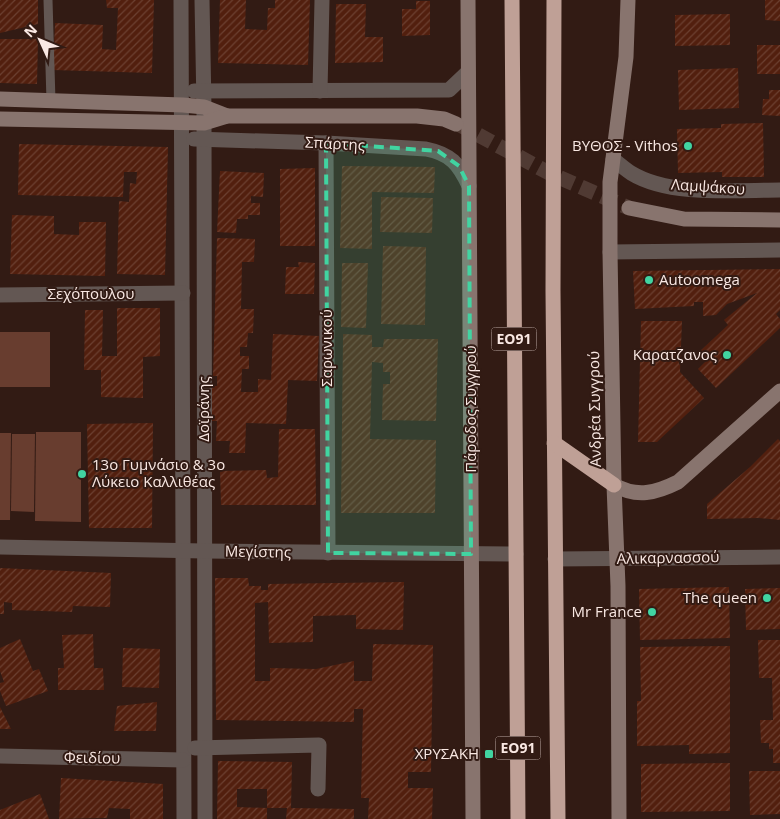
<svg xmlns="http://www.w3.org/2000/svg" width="780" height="819" viewBox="0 0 780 819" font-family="'Open Sans',sans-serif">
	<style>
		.garden { fill: #683d2f }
		.building { fill: url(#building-hatch); fill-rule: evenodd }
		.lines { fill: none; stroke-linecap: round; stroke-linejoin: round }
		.secondary-tunnel { stroke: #503a33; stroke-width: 15; stroke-dasharray: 15 8; stroke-linecap: butt }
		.lane { stroke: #635753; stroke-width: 9 }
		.street { stroke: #635753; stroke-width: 15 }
		.secondary { stroke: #88746e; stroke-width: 15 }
		.highway { stroke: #bfa096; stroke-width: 15 }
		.marked { fill: #41d4a1; fill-opacity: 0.2; stroke: #41d4a1; stroke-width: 4; stroke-dasharray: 10 6; stroke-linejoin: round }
		.poi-dot { fill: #41d4a1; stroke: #321b14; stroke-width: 2 }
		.labels { text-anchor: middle; stroke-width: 4; stroke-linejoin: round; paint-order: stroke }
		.shield { fill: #321b14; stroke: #bdaaa5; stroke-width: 1 }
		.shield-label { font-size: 14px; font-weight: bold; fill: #f9e8e3 }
		.street-label { font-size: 15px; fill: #f9e8e3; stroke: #321b14 }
		.poi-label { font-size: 15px; fill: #f9e8e3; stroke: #321b14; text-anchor: end }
	</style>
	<defs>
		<pattern id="building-hatch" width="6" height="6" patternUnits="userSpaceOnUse" patternTransform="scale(1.25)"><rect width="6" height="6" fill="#521f0e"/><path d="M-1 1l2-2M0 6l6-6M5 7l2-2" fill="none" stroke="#6c4031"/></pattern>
	</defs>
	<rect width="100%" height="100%" fill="#321b14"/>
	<!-- garden -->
	<g class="garden">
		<rect x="0" y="332" width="50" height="55"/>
		<path d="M36,432H81V522L35,521Z"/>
		<path d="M0,433H11L10,520H0Z"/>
		<path d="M12,434H35L34,512L11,511Z"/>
	</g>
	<!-- building -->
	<g class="building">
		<path d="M0,0H38V24L0,33Z"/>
		<path d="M106,0H154L152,73L53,70L55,23L103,25L102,49L116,50L118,8H107Z"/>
		<path d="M220,0H246L245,29L267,30L268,8H275V0H310L308,65L218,63Z"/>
		<path d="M765,0H780V21L765,20Z"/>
		<path d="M416,1H430V35L402,36V9H416Z"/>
		<path d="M336,4H366L365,37H383V62L335,63Z"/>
		<path d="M730,14V45L675,46V15Z"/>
		<path d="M0,39H38L37,84L0,83Z"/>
		<rect x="757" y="45" width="23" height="29"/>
		<path d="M738,68L739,108L679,110L678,70Z"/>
		<path d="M769,90H780V116L762,115L763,99H769Z"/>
		<path d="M763,123L764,177H722V172L678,173L677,129L721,128V124Z"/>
		<path d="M19,144L168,147L165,275L117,274L119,201L129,202L130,183L136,184L137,172H124L123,197L18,195Z"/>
		<path d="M342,166L435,167L434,193L372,192V249L340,248Z"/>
		<path d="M315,168V246H280V169Z"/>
		<path d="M220,171L264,173L263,197L251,196V203H260V215H248V219H237L236,233L217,232Z"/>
		<path d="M381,197L433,198L432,233L380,232Z"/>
		<path d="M12,215L54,216V234L79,235V222H106L105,276L10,274Z"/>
		<path d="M217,238L255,239L254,262H242L241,309H254L253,333H248L247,347H240V356H249V369H242L241,392H258V379L271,380L273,334L319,336L317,381L288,380L286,424L246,423L245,453H229L230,441H216L217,421H210L211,386H217V376H213Z"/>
		<path d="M383,246L426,247L425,325L381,324Z"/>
		<path d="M298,262L315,263L314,294H285L286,267H299Z"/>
		<path d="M342,263H368L366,328L341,327Z"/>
		<path d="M780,269V310L776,314L780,319V328L716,388L698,369L706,361L698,353L728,325L724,320L757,293L727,304L716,315L703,316V302H694V306L635,309L633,271Z"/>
		<path d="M117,308H160V356L143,357V398L101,397V370H84L85,310H103L102,356H117Z"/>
		<path d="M641,321H682L680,372L704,398L657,442H638Z"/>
		<path d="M343,334L372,335V347H383L384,339H438L436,421L382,420L383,384H390V372H383V363L372,362L370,439L436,440L435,513H341Z"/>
		<path d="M153,423L152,528H89L87,424Z"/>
		<path d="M279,429H315L316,505H221L220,471L266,470L267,478L278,477Z"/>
		<path d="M778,439L780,441V520L759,518L707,519V504L750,467Z"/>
		<path d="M0,568L111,573L110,607L73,606L72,612L12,610V603L4,602V614H0Z"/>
		<path d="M215,578H248L249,586H261V590H268V584L404,582L403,630L356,629V615L313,616V642L269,643L268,602L255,603V681H270V668L316,669L354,661V681H372L373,644L433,645L431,772H408V788H433L432,819H368L369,798H361L363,709H354V722L216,720Z"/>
		<path d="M729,587L730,638L640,640L639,589Z"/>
		<path d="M780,588V629L746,630L745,589Z"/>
		<path d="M93,634L94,668H103L104,690H58V668H64L62,635Z"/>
		<path d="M20,639L33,671L39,669L48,691L6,706L0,691V683L4,682L0,671V648Z"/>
		<path d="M758,640H780V763H773V749H769V743H761L760,720H773L772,678H759Z"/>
		<path d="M730,646V753L689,754V745L637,746V701H641L640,647Z"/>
		<path d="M123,648L160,649L159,688L122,687Z"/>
		<path d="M157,702L156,731H114L117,706Z"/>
		<path d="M0,707L11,729H0Z"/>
		<path d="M218,761L292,762L291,808L354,809V819H286L287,808H267V819H217ZM237,789H267V808L237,807Z"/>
		<path d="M730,763V811L641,812V764Z"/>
		<path d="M749,771H780V814L750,815Z"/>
		<path d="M61,778L163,784V819H130V809L109,808L107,818L59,819Z"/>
		<path d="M40,794L49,819H0V810Z"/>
	</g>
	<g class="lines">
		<!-- secondary-tunnel -->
		<path class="secondary-tunnel" d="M458,124L549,173L629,208"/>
		<!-- lane -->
		<path class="lane" d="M48,0L51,101"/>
		<!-- street -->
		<g class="street">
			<path d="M181,0L184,819"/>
			<path d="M202,0L204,107L205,819"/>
			<path d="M194,91L449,90L468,72"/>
			<path d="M320,91L322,0"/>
			<path d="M194,139L326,143L426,149C451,154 459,164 469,186"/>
			<path d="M326,143L328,553"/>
			<path d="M613,159C619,164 625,169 631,173C670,197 736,190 780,190"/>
			<path d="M610,252L780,250"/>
			<path d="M0,295L183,293"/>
			<path d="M0,547L204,551L516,554"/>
			<path d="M555,559L780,557"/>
			<path d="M195,748L319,745L318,789"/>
			<path d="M0,756L183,760"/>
		</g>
		<!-- secondary -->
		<g class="secondary">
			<path d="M468,0L473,819"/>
			<path d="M0,99L183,105L204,107L227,116"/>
			<path d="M0,119L204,123L227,116H417L444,119L456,124"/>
			<path d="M629,208L684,219L780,220"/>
			<path d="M614,485C637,498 656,493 678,482L780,391"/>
			<path d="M619,819L618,586L614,485L610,252V182L626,57L628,0"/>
		</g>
		<!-- highway -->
		<g class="highway">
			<path d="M512,0L518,819"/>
			<path d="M554,0L553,291L558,819"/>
			<path d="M554,443L614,485"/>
		</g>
	</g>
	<!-- marked area -->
	<path class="marked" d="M326,143L438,151L459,166L469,186L471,554L328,553Z"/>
	<!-- markers -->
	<g class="poi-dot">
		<circle cx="688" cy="146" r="5"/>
		<circle cx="649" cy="280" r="5"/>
		<circle cx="727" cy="355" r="5"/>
		<circle cx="82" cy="474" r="5"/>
		<circle cx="767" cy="598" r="5"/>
		<circle cx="652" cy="612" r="5"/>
		<rect x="484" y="749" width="10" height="10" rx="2.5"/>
	</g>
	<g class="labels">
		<!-- shield labels -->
		<g class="shield">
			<rect x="491.5" y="327.5" width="45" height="23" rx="4"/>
			<rect x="495.5" y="736.5" width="45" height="23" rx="4"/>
		</g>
		<g class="shield-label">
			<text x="514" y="344">ΕΟ91</text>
			<text x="518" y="753">ΕΟ91</text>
		</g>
		<!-- street labels -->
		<g class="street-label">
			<text transform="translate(335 144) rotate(3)" y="5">Σπάρτης</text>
			<text transform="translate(708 187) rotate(4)" y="5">Λαμψάκου</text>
			<text x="91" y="299">Σεχόπουλου</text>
			<text transform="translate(327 348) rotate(-90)" y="5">Σαρωνικού</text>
			<text transform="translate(204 409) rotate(-90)" y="5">Δοϊράνης</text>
			<text transform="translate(471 409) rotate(-90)" y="5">Πάροδος Συγγρού</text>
			<text transform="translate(595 409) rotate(-91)" y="5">Ανδρέα Συγγρού</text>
			<text transform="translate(258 552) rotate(1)" y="5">Μεγίστης</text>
			<text transform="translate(668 558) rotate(-1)" y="5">Αλικαρνασσού</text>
			<text transform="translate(92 758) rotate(1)" y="5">Φειδίου</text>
		</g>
		<!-- poi labels -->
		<g class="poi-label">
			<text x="678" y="151">ΒΥΘΟΣ - Vithos</text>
			<text x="659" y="285" text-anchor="start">Autoomega</text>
			<text x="717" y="360">Καρατζανος</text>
			<text x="92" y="470" text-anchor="start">13ο Γυμνάσιο &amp; 3ο<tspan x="92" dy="17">Λύκειο Καλλιθέας</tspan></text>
			<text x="757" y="603">The queen</text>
			<text x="642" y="617">Mr France</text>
			<text x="479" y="759">ΧΡΥΣΑΚΗ</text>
		</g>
	</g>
	<!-- north arrow -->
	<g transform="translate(40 40) rotate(314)" stroke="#321b14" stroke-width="4" paint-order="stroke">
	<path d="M0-4L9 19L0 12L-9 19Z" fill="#f9e8e3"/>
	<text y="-8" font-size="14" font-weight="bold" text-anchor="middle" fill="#f9e8e3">N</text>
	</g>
</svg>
